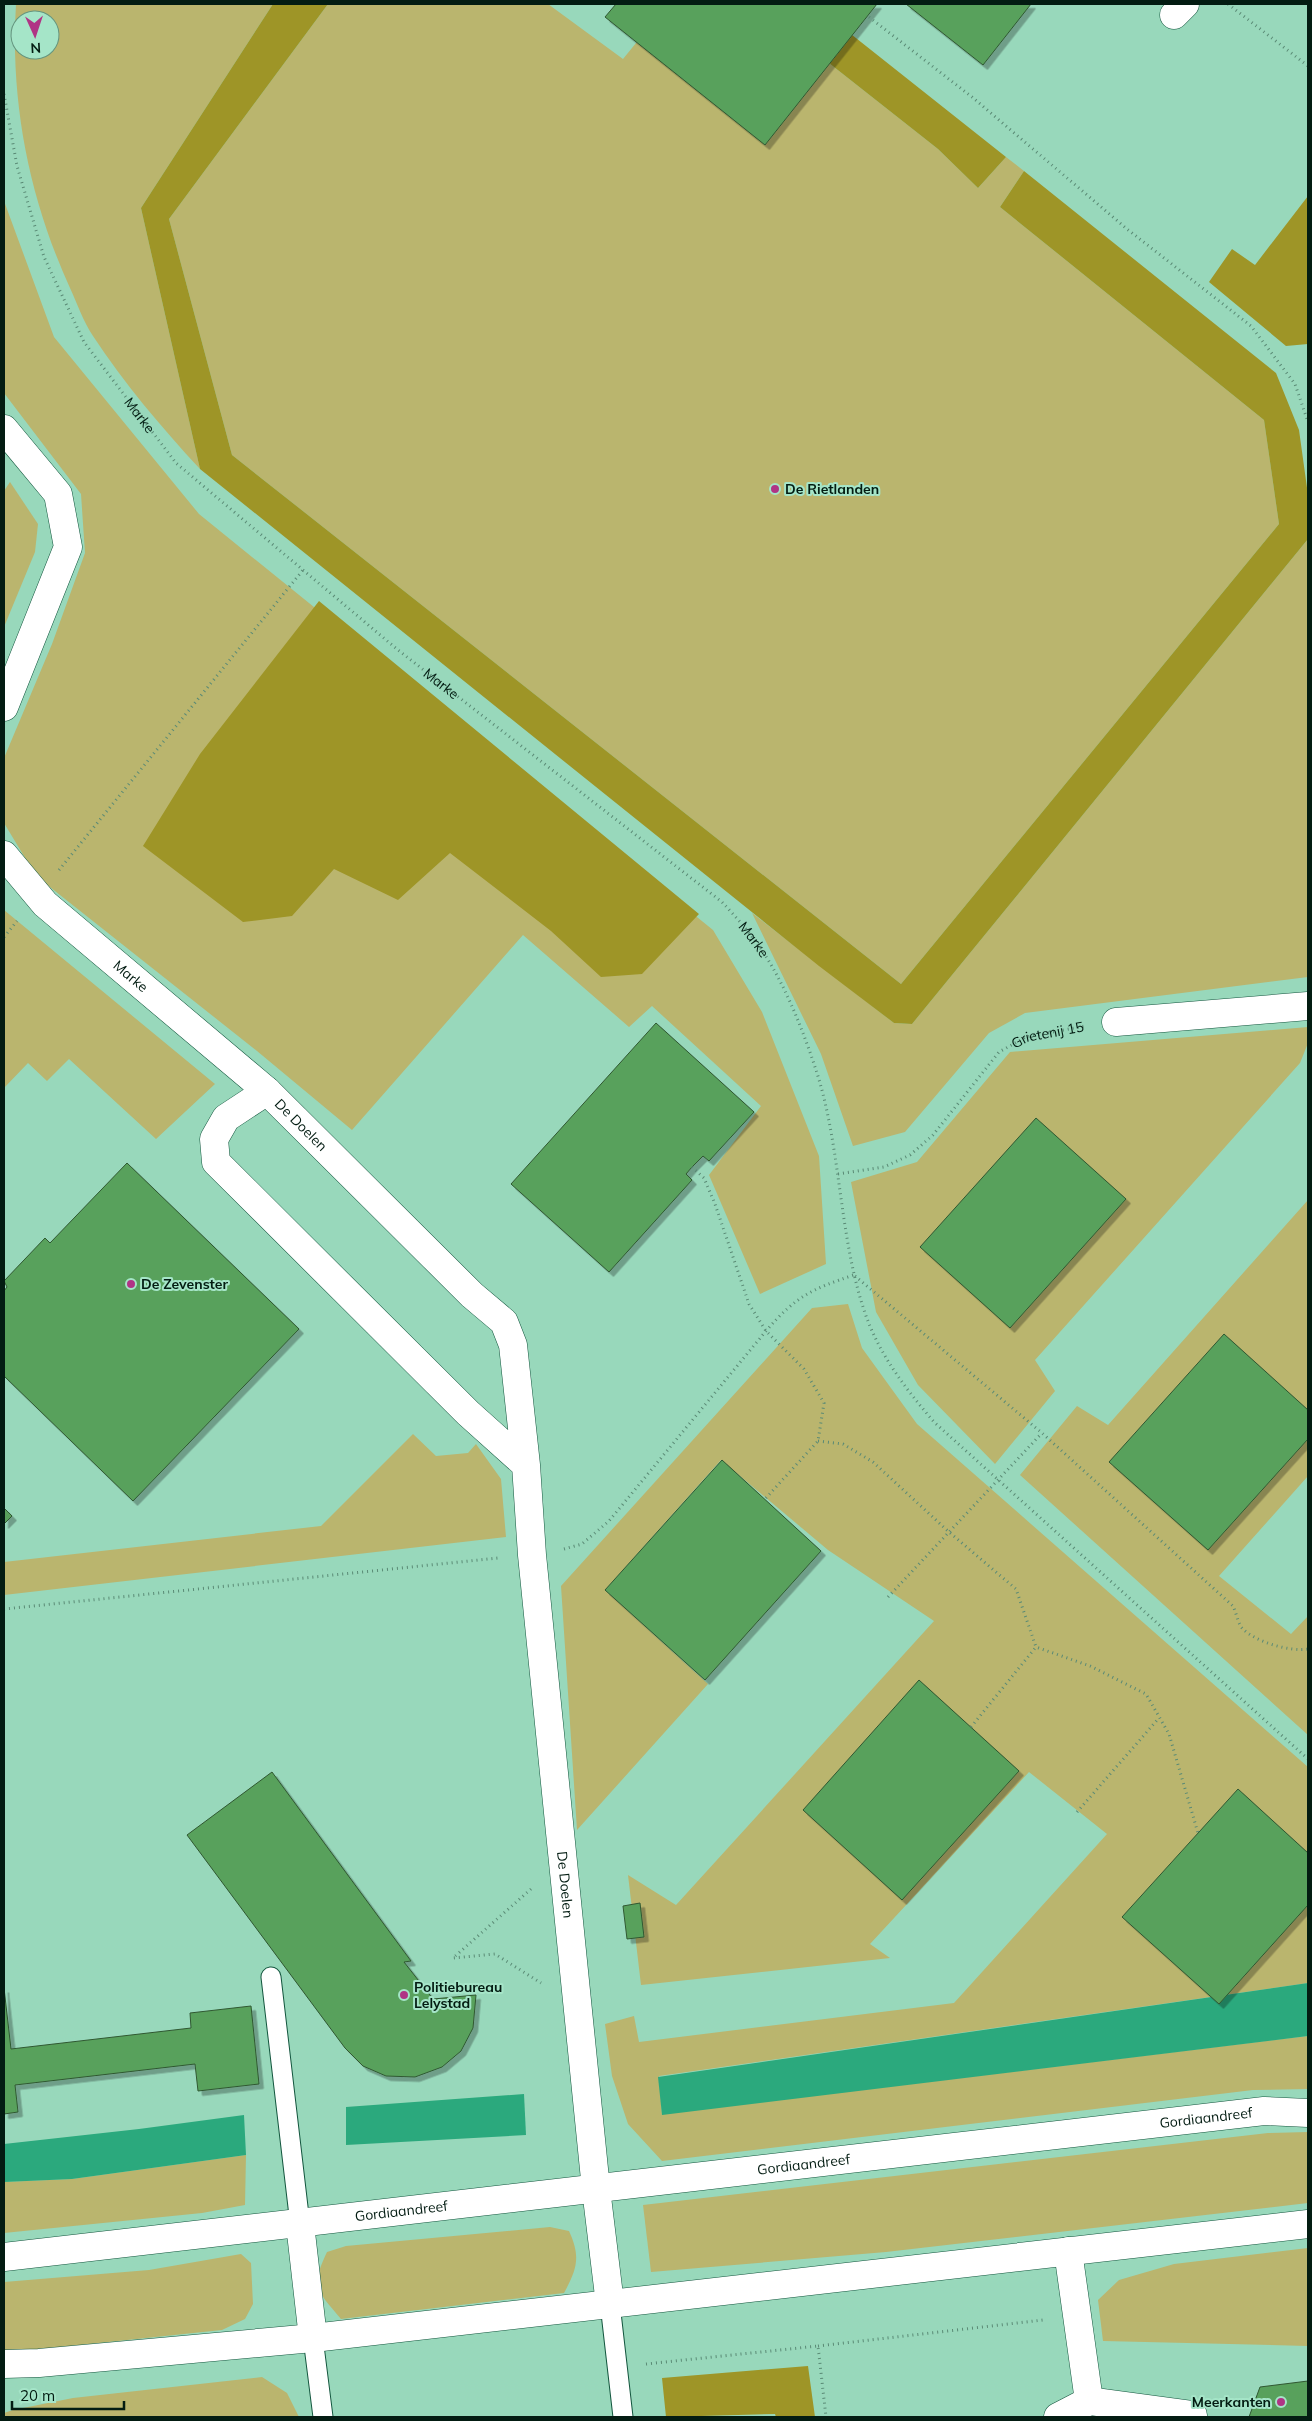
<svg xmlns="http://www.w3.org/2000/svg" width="1312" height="2421" viewBox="0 0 1312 2421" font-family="Mulish,sans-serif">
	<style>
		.green { fill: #bab56e; fill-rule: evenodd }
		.forest { fill: #9e9527 }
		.water { fill: #2ba97d }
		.building { fill: #58a15b; stroke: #305832; filter: url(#shadow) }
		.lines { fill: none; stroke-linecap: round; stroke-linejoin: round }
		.service-casing { stroke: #13563e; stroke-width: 21 }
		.minor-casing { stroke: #13563e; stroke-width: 29 }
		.secondary-casing { stroke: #13563e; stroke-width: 29 }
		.path { stroke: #5a8a75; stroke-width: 3; stroke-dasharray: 1 4; stroke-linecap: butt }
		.service { stroke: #fff; stroke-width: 19 }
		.minor { stroke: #fff; stroke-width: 28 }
		.secondary { stroke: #fff; stroke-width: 28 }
		.poi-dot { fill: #b03485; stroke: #a5e5c8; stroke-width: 2 }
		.labels { text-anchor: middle; stroke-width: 4; stroke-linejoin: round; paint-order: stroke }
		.street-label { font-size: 14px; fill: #031c12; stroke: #a5e5c8 }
		.poi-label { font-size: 14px; font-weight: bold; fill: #031c12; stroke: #a5e5c8; text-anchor: start }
	</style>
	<defs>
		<filter id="shadow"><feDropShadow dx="4.5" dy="4.5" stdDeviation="0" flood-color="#0004"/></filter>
	</defs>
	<rect width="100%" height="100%" fill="#98d8bb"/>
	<!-- green -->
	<g class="green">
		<path d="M16,4H273L141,208L200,469C161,427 124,383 93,336C83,321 77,303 70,288C29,198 10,102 16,4ZM20,20H50V50H20Z"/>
		<path d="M328,4H548L623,59L658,16L796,37L938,149L978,188L1006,157L1024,171L1000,207L1264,420L1279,524L901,984L232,455L169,219Z"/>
		<path d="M4,201L54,337L199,514L713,930L762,1012L819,1156L826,1264L760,1294L709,1175L761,1106L652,1006L629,1027L523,935L352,1130L257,1051L36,876L4,823V758L52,644L85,553L81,494L4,393Z"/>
		<path d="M10,482L38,524L35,552L4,627V491Z"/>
		<path d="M1308,539V977L1025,1013L989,1033L905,1132L853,1146L821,1054L752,913L894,1023L912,1024Z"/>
		<path d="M4,910L215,1084L156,1139L69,1059L47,1081L28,1063L4,1088Z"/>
		<path d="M1308,1027V1043L1300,1063L1035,1360L1055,1391L995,1464L918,1385L876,1312L851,1182L917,1162L1010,1052Z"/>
		<path d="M1308,1200V1476L1219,1576L1291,1634L1308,1616V1735L1020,1475L1077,1406L1108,1425Z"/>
		<path d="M848,1304L862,1348L917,1424L1308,1767V1983L659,2076L662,2114L1308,2036V2089L1253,2090L662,2161L628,2124L612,2076L605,2024L634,2016L639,2042L954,2003L1107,1834L1029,1772L870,1944L890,1958L641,1985L628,1875L676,1905L934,1621L828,1550L721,1460L605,1590L708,1684L577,1830L561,1586L812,1308Z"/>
		<path d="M413,1434L436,1456L468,1453L476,1444L501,1479L506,1537L4,1595V1562L321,1526Z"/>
		<path d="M1308,2132V2203L886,2252L651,2272L643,2205L1268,2133Z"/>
		<path d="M246,2155L245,2205L202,2213L4,2233V2182L72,2179Z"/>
		<path d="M550,2227L569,2231C581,2257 577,2269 564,2293L341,2319C317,2290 310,2288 327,2252L346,2246Z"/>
		<path d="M1308,2248V2346L1103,2341L1098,2300L1119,2280L1174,2264Z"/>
		<path d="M241,2254L251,2263L253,2304L245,2319L222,2330L4,2353V2282L149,2270Z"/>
		<path d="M262,2377L287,2393L299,2417H4V2413L13,2410L73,2398Z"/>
	</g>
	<!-- forest -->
	<g class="forest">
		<path d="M273,4H328L169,219L232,455L901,984L1279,524L1264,420L1000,207L1024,171L1276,373L1299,430L1308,495V539L912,1024L894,1023L819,966L200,469L141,208Z"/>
		<path d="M668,4H702L752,43L779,4H813L1006,157L978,188L938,149L796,37L750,94L658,16Z"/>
		<path d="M1308,196V344L1286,346L1209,282L1232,249L1255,265Z"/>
		<path d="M319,601L699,914L642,974L601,977L551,931L450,853L398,900L334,869L292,916L243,922L143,846L200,754Z"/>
		<path d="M808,2366L815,2417H776L775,2414L666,2417L662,2378Z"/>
	</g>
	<!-- water -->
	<g class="water">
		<path d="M1308,1983V2036L662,2115L658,2077Z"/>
		<path d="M524,2094L526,2135L346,2145V2107Z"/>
		<path d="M244,2115L246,2155L72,2179L4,2182V2144L139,2129Z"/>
	</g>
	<!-- building -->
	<g class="building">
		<path d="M616,4H877L765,145L605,17Z"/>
		<path d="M906,4H1031L983,65Z"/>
		<path d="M656,1023L754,1112L709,1161L703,1156L692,1167L686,1174L692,1180L609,1272L511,1184Z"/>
		<path d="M1036,1118L1126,1199L1010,1328L920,1247Z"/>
		<path d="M127,1163L299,1329L133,1501L4,1376V1291L7,1287L4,1281L45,1238L50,1243Z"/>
		<path d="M1224,1334L1308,1410V1439L1208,1550L1109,1462Z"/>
		<path d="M722,1460L821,1551L705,1680L605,1590Z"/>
		<path d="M4,1508L12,1516L4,1524Z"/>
		<path d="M919,1680L1019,1771L902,1900L803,1810Z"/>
		<path d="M272,1772L411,1961L404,1962L433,1999L476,1995L473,2028L461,2051L442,2067L415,2077L386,2076L363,2066L345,2048L187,1835Z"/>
		<path d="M1238,1789L1308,1853V1905L1219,2004L1122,1917Z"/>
		<path d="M640,1903L644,1937L627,1939L623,1906Z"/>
		<path d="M4,1988L11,2049L191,2028L190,2013L251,2006L259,2084L198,2091L195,2064L15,2085L18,2112L4,2114Z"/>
		<path d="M1308,2381V2417H1249L1260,2387Z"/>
	</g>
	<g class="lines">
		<defs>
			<g id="service">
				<path d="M271,1977L300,2224"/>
				<path d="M610,2304L623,2417"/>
				<path d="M313,2338L323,2417"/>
			</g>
			<g id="minor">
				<path d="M1174,15L1185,4"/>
				<path d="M4,429L58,494L68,547L4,707"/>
				<path id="s3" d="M4,855L45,904L267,1091"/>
				<path d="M1116,1022L1308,1006"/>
				<path id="s4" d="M526,1465L468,1413L216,1162L214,1139L226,1118L267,1091L472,1295L504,1322L513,1345L526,1465L532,1555L596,2189L610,2304"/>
				<path d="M300,2224L313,2338"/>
				<path d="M1068,2251L1089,2401L1193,2415"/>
				<path d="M1058,2417L1089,2401"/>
			</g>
			<g id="secondary">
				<path id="s5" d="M4,2257L1264,2111L1308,2113"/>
				<path d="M4,2364L39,2363L313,2338L1308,2224"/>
			</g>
		</defs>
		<!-- service casing -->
		<use href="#service" class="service-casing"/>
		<!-- minor casing -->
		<use href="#minor" class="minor-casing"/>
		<!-- secondary casing -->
		<use href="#secondary" class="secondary-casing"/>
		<!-- path -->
		<g class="path">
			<path d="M1228,4L1308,66"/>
			<path d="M869,17L972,97L1127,229L1251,326L1295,384L1308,422"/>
			<path id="s1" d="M4,94L17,166L44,257L84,342L176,463L398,650L722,902C734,915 746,928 756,942C783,978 803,1030 817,1073C841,1149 839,1235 864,1310C878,1353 905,1388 934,1422L1308,1759"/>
			<path d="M59,870L303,570"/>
			<path d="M4,937L17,921"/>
			<path d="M692,1167L704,1178L715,1204L749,1304L766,1331L804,1369L824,1403L818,1441L765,1499"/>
			<path id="s2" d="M838,1174L884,1167L910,1155L933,1135L999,1052L1026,1037L1085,1026"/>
			<path d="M855,1276L1042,1433L1233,1606C1236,1612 1238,1623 1242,1628C1255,1642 1290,1652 1308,1649"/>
			<path d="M818,1441L843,1444L873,1462L949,1532L1016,1589L1036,1647L1090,1666L1146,1694L1169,1734L1198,1833"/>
			<path d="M564,1549L582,1544L609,1521L766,1331C796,1296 812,1289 854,1275"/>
			<path d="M888,1597L1042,1433"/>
			<path d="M4,1609L498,1558"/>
			<path d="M971,1727L1036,1647"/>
			<path d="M1077,1812L1159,1718"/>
			<path d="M531,1889L453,1958L495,1954L541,1983"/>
			<path d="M818,2346L1043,2320"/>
			<path d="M646,2364L818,2346L826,2417"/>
		</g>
		<!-- service -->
		<use href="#service" class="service"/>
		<!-- minor -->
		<use href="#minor" class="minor"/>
		<!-- secondary -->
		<use href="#secondary" class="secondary"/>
	</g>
	<!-- markers -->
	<g class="poi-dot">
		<circle cx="775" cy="489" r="5"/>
		<circle cx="131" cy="1284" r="5"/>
		<circle cx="404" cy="1995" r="5"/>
		<circle cx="1281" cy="2402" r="5"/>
	</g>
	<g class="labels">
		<!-- street labels -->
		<g class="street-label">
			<text dy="5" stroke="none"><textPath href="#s1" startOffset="354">Marke</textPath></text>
			<text dy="5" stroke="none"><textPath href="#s1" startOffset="759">Marke</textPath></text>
			<text dy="5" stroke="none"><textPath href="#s1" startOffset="1164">Marke</textPath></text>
			<text dy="5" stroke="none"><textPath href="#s3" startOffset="176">Marke</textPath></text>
			<text dy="5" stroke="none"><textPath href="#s2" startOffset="264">Grietenij 15</textPath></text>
			<text dy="5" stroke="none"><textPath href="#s4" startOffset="578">De Doelen</textPath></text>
			<text dy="5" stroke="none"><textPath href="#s4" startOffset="1428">De Doelen</textPath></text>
			<text dy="5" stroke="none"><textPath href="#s5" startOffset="1210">Gordiaandreef</textPath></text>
			<text dy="5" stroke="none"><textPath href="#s5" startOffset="805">Gordiaandreef</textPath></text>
			<text dy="5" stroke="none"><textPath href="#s5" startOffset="400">Gordiaandreef</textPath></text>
		</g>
		<!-- poi labels -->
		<g class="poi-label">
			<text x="785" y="494">De Rietlanden</text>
			<text x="141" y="1289">De Zevenster</text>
			<text x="414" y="1992">Politiebureau<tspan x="414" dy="16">Lelystad</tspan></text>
			<text x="1271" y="2407" text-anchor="end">Meerkanten</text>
		</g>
	</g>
	<!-- border -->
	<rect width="1312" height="2421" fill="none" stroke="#031c12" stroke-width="10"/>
	<!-- north arrow -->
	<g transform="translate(35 35) rotate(177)"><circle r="24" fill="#a5e5c8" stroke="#64957f"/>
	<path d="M0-4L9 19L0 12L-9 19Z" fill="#b03485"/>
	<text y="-8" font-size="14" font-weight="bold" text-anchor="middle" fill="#031c12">N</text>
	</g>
	<!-- scale -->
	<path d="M12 2401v8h112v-8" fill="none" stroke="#031c12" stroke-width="2.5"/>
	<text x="20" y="2401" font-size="15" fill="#031c12" stroke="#a5e5c8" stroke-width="4" paint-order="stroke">20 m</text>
</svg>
